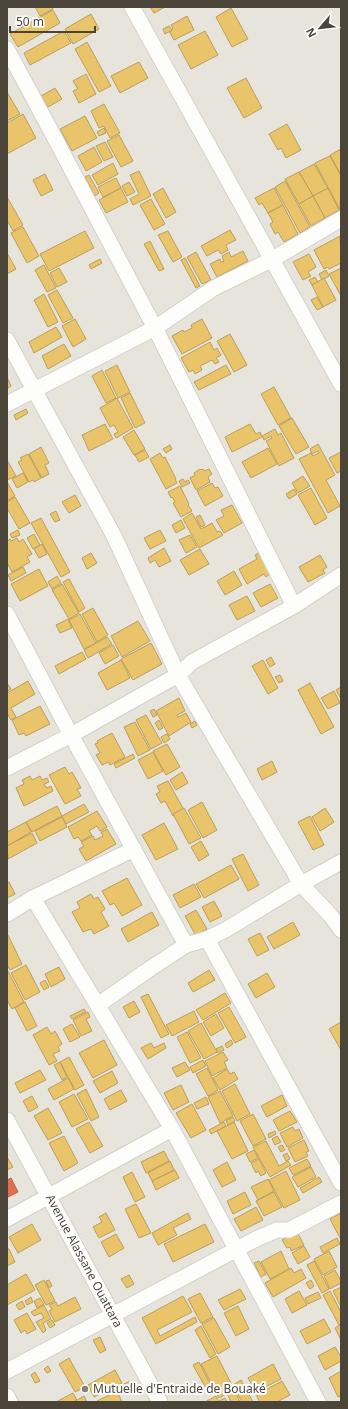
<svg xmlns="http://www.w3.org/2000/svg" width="348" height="1409" viewBox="0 0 348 1409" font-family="'Noto Sans',sans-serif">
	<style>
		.residential { fill: #e7e4dc }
		.homes { fill: #e9c46a; stroke: #ba9e5b }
		.shops { fill: #e76f51; stroke: #b8624a }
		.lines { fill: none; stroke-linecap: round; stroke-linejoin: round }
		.minor-casing { stroke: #d2d0cb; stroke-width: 17 }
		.minor { stroke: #fdfdfc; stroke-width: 15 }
		.poi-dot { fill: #868178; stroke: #fff; stroke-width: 1.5 }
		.labels { text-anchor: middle; stroke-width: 4; stroke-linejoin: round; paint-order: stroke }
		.street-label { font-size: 12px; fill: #4b4439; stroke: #fff }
		.poi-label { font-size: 12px; fill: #4b4439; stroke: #fff; text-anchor: start }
	</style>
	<rect width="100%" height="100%" fill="#f4f2ee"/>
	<!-- residential -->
	<rect class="residential" x="7" y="7" width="334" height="1395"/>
	<!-- homes -->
	<g class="homes">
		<path d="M35,7H52L53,9L40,16Z"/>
		<path d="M150,7H165L154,13Z"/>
		<path d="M231,8L248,39L232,47L216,17Z"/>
		<path d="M53,10L60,23L18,47L10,34Z"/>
		<path d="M91,14L99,29L73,44L65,29Z"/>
		<path d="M187,16L194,30L174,40L169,31L173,29L171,25Z"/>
		<path d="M169,26L172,30L165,34L163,29Z"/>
		<path d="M64,31L71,43L30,65L24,53Z"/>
		<path d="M205,31L218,55L191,69L178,45Z"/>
		<path d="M87,42L111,86L99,92L75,49Z"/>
		<path d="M139,62L148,78L120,93L111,76Z"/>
		<path d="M86,74L96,94L79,103L73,91L78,89L73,81Z"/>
		<path d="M246,78L262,108L244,118L227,88Z"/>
		<path d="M55,88L62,99L48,107L41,96Z"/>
		<path d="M7,92L20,114L7,121Z"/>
		<path d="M104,104L120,133L110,138L104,126L99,128L91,111Z"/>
		<path d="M23,114L36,138L7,154V123Z"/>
		<path d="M85,116L97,138L72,151L60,129Z"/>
		<path d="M287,124L301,150L286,158L281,148L278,150L269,134Z"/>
		<path d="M104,128L106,133L99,136L97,132Z"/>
		<path d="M119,135L133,161L121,167L107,141Z"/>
		<path d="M105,142L113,157L104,161L96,146Z"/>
		<path d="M94,147L102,162L86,171L78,156Z"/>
		<path d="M341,149V175L330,155Z"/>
		<path d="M330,156L341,176L340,210L315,163Z"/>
		<path d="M113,163L118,174L98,185L92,175Z"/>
		<path d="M314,164L328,188L313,196L299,172Z"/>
		<path d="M139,171L151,196L133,205L130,199L139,194L130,175Z"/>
		<path d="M299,172L313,196L299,204L285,179Z"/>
		<path d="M45,174L53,190L41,196L33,180Z"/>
		<path d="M89,175L99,193L95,196L85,177Z"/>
		<path d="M116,178L121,188L103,197L98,187Z"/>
		<path d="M285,181L310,227L300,233L275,187Z"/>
		<path d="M129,182L135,192L127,196L122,186Z"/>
		<path d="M121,188L128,202L106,213L99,200Z"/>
		<path d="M163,188L176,212L166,218L153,194Z"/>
		<path d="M274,188L283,205L268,213L262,203L259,205L255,198Z"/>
		<path d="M328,188L339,210L325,218L313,196Z"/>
		<path d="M313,196L325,218L311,226L299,204Z"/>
		<path d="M7,197L23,225L13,231L7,220Z"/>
		<path d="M151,199L165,224L154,230L140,205Z"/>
		<path d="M283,205L298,234L284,242L278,232L275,234L270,224L273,222L268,213Z"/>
		<path d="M23,227L39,256L27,263L11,233Z"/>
		<path d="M230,230L236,240L226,245L228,250L221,254L218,250L207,256L201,246Z"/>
		<path d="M85,231L94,248L49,271L40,254Z"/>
		<path d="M168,231L182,257L173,262L158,235Z"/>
		<path d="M340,236L341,263L329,269L328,267L324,269L314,250Z"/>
		<path d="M150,241L164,269L159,271L144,244Z"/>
		<path d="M243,251L248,261L217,277L210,264L220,259L221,262L224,261L222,256L229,252L231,257Z"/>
		<path d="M196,252L211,280L202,284L187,257Z"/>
		<path d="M7,253L16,269L7,274Z"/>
		<path d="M309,254L316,267L308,272L311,276L303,280L293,262Z"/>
		<path d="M185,258L200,286L196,288L181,260Z"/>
		<path d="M100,259L102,263L91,269L89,265Z"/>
		<path d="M44,265L56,288L47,292L35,270Z"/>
		<path d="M59,268L67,282L57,287L50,273Z"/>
		<path d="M341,268V296L329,274Z"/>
		<path d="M326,270L329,276L322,280L319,274Z"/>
		<path d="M315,277L318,282L312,285L309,280Z"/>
		<path d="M324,278L336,300L323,307L312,285Z"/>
		<path d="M57,290L73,318L63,323L48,295Z"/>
		<path d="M44,294L58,322L48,327L34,300Z"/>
		<path d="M317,297L323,307L317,310L311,300Z"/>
		<path d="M75,319L86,339L73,347L62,326Z"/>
		<path d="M202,319L212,338L182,354L172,336L183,330L184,332L192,328L191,325Z"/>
		<path d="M56,327L62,337L34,353L29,342Z"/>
		<path d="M230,334L247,365L234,372L217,341Z"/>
		<path d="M210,342L214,350L217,348L221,355L216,358L219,362L215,364L212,360L200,366L202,370L195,374L193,370L189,372L181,358Z"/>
		<path d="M64,344L71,356L48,369L42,356Z"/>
		<path d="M117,365L130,392L118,398L105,371Z"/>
		<path d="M226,365L231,374L199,390L194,382Z"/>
		<path d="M102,370L116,398L106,403L92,376Z"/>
		<path d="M7,377L11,386L7,389Z"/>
		<path d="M274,387L291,418L278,425L261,394Z"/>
		<path d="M130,393L145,423L135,428L121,398Z"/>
		<path d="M117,398L133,428L116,438L114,434L118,432L114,425L110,427L100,408Z"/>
		<path d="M26,409L28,413L16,420L14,415Z"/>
		<path d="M292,418L309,447L296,454L279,426Z"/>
		<path d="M105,424L113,439L89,451L82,435Z"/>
		<path d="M250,424L256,434L260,432L262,437L232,452L225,437Z"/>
		<path d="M275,429L278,435L281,433L294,458L279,466L266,441L272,438L271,436L264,440L262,436Z"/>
		<path d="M134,430L145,449L134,455L123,437Z"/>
		<path d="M318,444L335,475L326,480L340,506L328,513L299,459L311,453L313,456L319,453L318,451L312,454L310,449Z"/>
		<path d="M170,445L172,449L166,453L163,449Z"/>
		<path d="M41,447L49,463L45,465L49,474L42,478L29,454Z"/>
		<path d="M268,448L277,464L251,478L242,462Z"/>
		<path d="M145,450L149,457L139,462L135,455Z"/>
		<path d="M341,452V471L337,473L329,458Z"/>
		<path d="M160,453L163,458L165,457L176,479H175L177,483L166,489L150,459Z"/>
		<path d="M28,454L41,478L34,482L33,480L29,482L18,462L22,460L20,458Z"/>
		<path d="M7,460L16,476L7,480Z"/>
		<path d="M200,469L201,470L203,469L204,471L209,469L212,474L208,477L210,482L196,490L190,478L195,475L194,473Z"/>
		<path d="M23,473L28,482L17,488L12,479Z"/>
		<path d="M303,476L310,486L298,493L292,483Z"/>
		<path d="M183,479L185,482L188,480L190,483L182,487L179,481Z"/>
		<path d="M7,482L15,496L7,501Z"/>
		<path d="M212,483L215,488L218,487L223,496L205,506L197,491Z"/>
		<path d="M180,486L189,504L188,505L192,511L181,517L173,503L175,502L172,497L171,498L168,492Z"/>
		<path d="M311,488L327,518L315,525L298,495Z"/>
		<path d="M294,489L297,494L289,499L286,494Z"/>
		<path d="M75,495L81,506L69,513L62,502Z"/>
		<path d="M15,497L30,523L19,529L7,508V502Z"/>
		<path d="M232,505L242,523L224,533L216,520L224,516L221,510Z"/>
		<path d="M56,511L60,520L55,522L50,514Z"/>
		<path d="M192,513L201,529L212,523L217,532L220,531L223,535L199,548L183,519Z"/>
		<path d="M200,515L205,525L201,527L196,517Z"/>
		<path d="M41,518L70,572L61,577L31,523Z"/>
		<path d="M181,520L185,528L176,533L172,525Z"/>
		<path d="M18,530L20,535L12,538L10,534Z"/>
		<path d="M160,530L166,541L150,549L144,538Z"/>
		<path d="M34,534L40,545L33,549L27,538Z"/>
		<path d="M190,535L197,547L186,553L179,540Z"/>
		<path d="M17,538L19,542L23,539L32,554L27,557L30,562L12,572L7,563V541L10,539L11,541Z"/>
		<path d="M42,544L47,554L39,558L34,549Z"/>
		<path d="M164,548L171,561L159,567L155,560L150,563L148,558Z"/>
		<path d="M200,549L209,564L189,575L180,560Z"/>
		<path d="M91,553L97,563L87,569L82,558Z"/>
		<path d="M259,553L270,574L266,577L264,574L247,584L239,569L257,559L255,555Z"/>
		<path d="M320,555L327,567L323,570L325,573L308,582L299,567Z"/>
		<path d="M23,567L26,573L11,581L8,575Z"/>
		<path d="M39,569L48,586L20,601L11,584Z"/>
		<path d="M234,571L242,585L225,595L217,581Z"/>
		<path d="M57,576L61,583L52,589L48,582Z"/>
		<path d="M69,579L85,608L79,612L63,582Z"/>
		<path d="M62,584L79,613L69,619L52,590Z"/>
		<path d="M270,584L278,598L261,607L253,593Z"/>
		<path d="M247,596L255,611L237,620L229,605Z"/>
		<path d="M93,608L108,635L97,642L82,614Z"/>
		<path d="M80,614L96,643L84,649L69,620Z"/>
		<path d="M68,619L72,628L60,633L56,625Z"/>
		<path d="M138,621L150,641L122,657L111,636Z"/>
		<path d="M107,637L112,644L88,658L84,650Z"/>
		<path d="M151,643L162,664L133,680L121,659Z"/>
		<path d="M113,645L119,656L105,664L99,653Z"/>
		<path d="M82,652L86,659L59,674L55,666Z"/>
		<path d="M271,657L275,664L270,667L266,660Z"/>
		<path d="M121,660L130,678L107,690L98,673Z"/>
		<path d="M263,660L278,688L268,694L252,666Z"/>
		<path d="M280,675L283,681L279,683L275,677Z"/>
		<path d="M28,681L35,694L11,708L16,717L11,720L7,713V693Z"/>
		<path d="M7,683L11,689L7,691Z"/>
		<path d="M310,683L334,727L321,734L298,690Z"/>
		<path d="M341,687V699L336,690Z"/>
		<path d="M334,691L340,703L328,709L321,698Z"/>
		<path d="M179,698L185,711L177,715L178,717L186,713L191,722L169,736L156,711Z"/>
		<path d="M40,706L50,724L26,736L24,733L19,735L12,720Z"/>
		<path d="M154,709L157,715L153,717L150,711Z"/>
		<path d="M146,715L162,743L151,749L136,720Z"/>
		<path d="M159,720L163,728L159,730L155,723Z"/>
		<path d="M195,721L197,725L192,728L190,724Z"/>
		<path d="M135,722L150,750L138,756L124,727Z"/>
		<path d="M112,733L125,757L110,765L108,762L102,765L96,755L100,753L95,744L98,743L97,741Z"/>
		<path d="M167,734L170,739L164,743L161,737Z"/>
		<path d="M167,744L180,767L166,775L153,751Z"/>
		<path d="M153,752L163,771L148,779L138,760Z"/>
		<path d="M133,754L135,758L116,768L114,764Z"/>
		<path d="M272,761L277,772L262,780L257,769Z"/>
		<path d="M65,767L69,774L72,772L81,788L77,789L81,796L65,804L49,775Z"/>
		<path d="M182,772L188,783L176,790L170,780Z"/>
		<path d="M30,776L32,780L40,776L42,780L47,778L49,782L44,784L47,788L51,786L53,791L24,806L16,788L24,784L22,780Z"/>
		<path d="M168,781L184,810L173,816L165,801L161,803L156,794L160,792L157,786Z"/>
		<path d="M202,802L217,830L203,838L188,810Z"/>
		<path d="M84,804L89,812L66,824L62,816Z"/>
		<path d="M57,806L62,816L32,832L26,822Z"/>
		<path d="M184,808L201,838L189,844L173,814Z"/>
		<path d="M325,808L334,822L320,831L312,817Z"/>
		<path d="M97,811L107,827L100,831L97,826L89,831L92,835L81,841L78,837L74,839L68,827Z"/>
		<path d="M310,816L324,845L313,850L298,822Z"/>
		<path d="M62,817L67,827L40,841L35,831Z"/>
		<path d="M26,822L31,832L7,846V832Z"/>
		<path d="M164,823L178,849L156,860L142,835Z"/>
		<path d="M107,829L116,844L86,861L79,849L84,846L81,842L93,836L95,840L103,836L101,832Z"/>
		<path d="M32,833L37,843L8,859L7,846Z"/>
		<path d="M201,841L209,855L199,861L191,847Z"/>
		<path d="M243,854L259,885L248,891L232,859Z"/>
		<path d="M231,865L239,879L204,898L196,884Z"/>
		<path d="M127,878L142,905L122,916L114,903L110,905L102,891Z"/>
		<path d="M9,882L15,894L7,898V883Z"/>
		<path d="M194,884L201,897L180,908L173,895Z"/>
		<path d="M91,894L94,899L98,897L105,909L101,912L109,926L94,934L91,929L83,932L72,912L80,908L77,902Z"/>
		<path d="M214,901L222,916L210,922L202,907Z"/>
		<path d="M196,910L207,929L196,936L185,916Z"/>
		<path d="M152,912L159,925L128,942L121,929Z"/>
		<path d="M293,922L300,935L274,949L267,937Z"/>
		<path d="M260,933L269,950L257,956L248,939Z"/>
		<path d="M8,935L22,964L10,970L7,965V936Z"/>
		<path d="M26,965L40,992L25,1000L11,973Z"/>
		<path d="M59,967L65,979L51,987L45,974Z"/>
		<path d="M209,970L215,980L193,992L188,983Z"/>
		<path d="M7,971H8L24,1002L12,1009L7,1000Z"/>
		<path d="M267,973L275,987L256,998L248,984Z"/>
		<path d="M45,980L49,987L44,990L40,983Z"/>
		<path d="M225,993L231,1003L203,1020L196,1010Z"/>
		<path d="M148,994L169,1034L161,1038L141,997Z"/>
		<path d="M134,1001L140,1012L129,1018L123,1007Z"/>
		<path d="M25,1002L37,1026L27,1031L15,1008Z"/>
		<path d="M229,1007L246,1037L235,1043L218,1013Z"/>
		<path d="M84,1009L86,1012L72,1019L70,1016Z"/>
		<path d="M194,1011L199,1022L172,1036L166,1025Z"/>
		<path d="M88,1012L90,1017L86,1019L92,1031L81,1036L73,1020Z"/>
		<path d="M216,1014L224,1028L211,1036L203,1022Z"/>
		<path d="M341,1022V1050L329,1029Z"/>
		<path d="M201,1023L217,1052L204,1059L188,1031Z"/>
		<path d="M72,1024L80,1037L70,1042L63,1029Z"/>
		<path d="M47,1027L51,1034L55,1031L62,1044L58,1047L60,1051L53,1054L57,1061L49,1065L33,1035Z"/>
		<path d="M187,1032L201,1058L190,1063L177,1037Z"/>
		<path d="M104,1040L117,1065L93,1078L79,1053Z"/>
		<path d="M231,1040L233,1044L227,1048L225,1044Z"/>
		<path d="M151,1043L154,1048L164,1043L166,1048L148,1059L141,1048Z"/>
		<path d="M222,1046L224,1050L218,1053L216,1049Z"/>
		<path d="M223,1052L228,1060L224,1062L227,1068L212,1076L205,1061Z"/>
		<path d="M69,1057L84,1085L75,1090L60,1062Z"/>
		<path d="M203,1060L206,1066L193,1073L190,1067Z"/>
		<path d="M60,1062L67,1077L62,1080L54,1065Z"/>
		<path d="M185,1062L190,1070L177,1077L172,1068Z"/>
		<path d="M207,1068L218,1090L208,1096L196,1074Z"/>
		<path d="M227,1069L230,1074L234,1072L238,1079L220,1090L213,1078Z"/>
		<path d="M40,1070L46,1080L20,1093L15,1083Z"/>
		<path d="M112,1071L118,1083L100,1093L93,1081Z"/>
		<path d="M68,1078L74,1089L54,1100L48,1089Z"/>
		<path d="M235,1084L250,1114L237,1121L222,1091Z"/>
		<path d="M181,1085L189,1102L173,1110L164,1093Z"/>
		<path d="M86,1089L99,1117L91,1121L77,1094Z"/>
		<path d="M121,1090L127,1101L110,1110L104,1099Z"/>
		<path d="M220,1091L233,1116L220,1123L208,1097Z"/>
		<path d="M74,1094L88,1119L72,1127L59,1102Z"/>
		<path d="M282,1095L287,1106L267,1117L261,1106Z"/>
		<path d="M32,1096L38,1107L29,1112L23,1101Z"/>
		<path d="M206,1097L209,1104L197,1109L194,1103Z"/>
		<path d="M192,1104L206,1130L191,1138L176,1113Z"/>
		<path d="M48,1108L62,1133L48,1140L34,1116Z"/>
		<path d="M290,1111L297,1122L279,1131L273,1120Z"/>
		<path d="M253,1114L266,1139L253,1146L240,1121Z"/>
		<path d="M233,1117L235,1121L228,1125L226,1121Z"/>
		<path d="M89,1122L103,1146L90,1153L76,1129Z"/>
		<path d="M224,1122L226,1126L211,1134L209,1130Z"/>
		<path d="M234,1122L248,1151L232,1159L217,1131Z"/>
		<path d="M293,1127L295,1131L299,1129L303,1138L287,1147L280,1133Z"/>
		<path d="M275,1131L276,1134L269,1138L268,1134Z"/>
		<path d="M64,1136L78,1163L64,1171L49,1143Z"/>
		<path d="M277,1136L281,1142L275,1145L272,1139Z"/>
		<path d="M304,1140L309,1151L306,1152L308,1156L295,1162L288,1148Z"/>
		<path d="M266,1141L279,1166L288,1161L291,1165L270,1177L253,1147Z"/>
		<path d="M282,1145L285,1150L281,1152L278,1147Z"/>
		<path d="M254,1150L258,1158L250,1162L246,1154Z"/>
		<path d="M164,1151L169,1161L146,1173L141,1162Z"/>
		<path d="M287,1153L290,1159L286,1161L283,1155Z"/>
		<path d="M7,1157L13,1167L7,1170Z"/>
		<path d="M259,1159L266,1173L261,1176L258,1171L256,1173L251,1163Z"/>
		<path d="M307,1159L311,1166L293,1175L289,1168Z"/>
		<path d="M170,1161L174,1170L152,1181L148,1173Z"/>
		<path d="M227,1162L236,1180L222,1187L213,1170Z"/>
		<path d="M311,1167L316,1177L298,1187L292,1177Z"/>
		<path d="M175,1170L179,1178L156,1190L152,1181Z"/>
		<path d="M286,1171L300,1200L284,1208L269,1180Z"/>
		<path d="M132,1172L145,1197L135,1202L123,1177Z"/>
		<path d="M319,1177L322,1182L303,1193L300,1188Z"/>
		<path d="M268,1179L274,1191L258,1200L251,1187Z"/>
		<path d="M245,1192L251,1205L233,1214L227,1201Z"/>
		<path d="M274,1192L282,1207L264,1216L256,1201Z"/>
		<path d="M136,1204L151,1233L139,1238L125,1209Z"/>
		<path d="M256,1207L263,1220L241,1231L234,1219Z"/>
		<path d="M106,1213L115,1230L99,1238L93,1227L102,1222L99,1217Z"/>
		<path d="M188,1213L191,1219L173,1228L177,1235L158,1245L152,1233Z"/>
		<path d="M341,1213V1240L330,1219Z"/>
		<path d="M32,1224L41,1240L18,1253L9,1237Z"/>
		<path d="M205,1224L214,1242L173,1262L164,1244Z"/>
		<path d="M297,1232L304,1245L291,1251L290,1247L287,1248L282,1240Z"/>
		<path d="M116,1234L124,1248L109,1257L101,1242Z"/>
		<path d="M337,1238L340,1244L323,1253L320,1247Z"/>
		<path d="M304,1246L310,1257L298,1264L292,1253Z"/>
		<path d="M7,1249H9L15,1262L7,1266Z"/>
		<path d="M281,1251L289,1269L270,1279L261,1262Z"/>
		<path d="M329,1251L337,1267L323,1275L314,1259Z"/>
		<path d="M259,1261L266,1274L261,1277L254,1263Z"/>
		<path d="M314,1261L329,1289L322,1293L307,1265Z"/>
		<path d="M291,1268L294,1273L301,1269L306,1278L273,1297L265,1283Z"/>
		<path d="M335,1270L341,1281V1283L330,1289L324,1276Z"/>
		<path d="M26,1274L35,1290L7,1305V1285Z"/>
		<path d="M129,1275L134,1284L127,1288L121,1279Z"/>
		<path d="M44,1280L55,1301L46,1305L35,1285Z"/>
		<path d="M49,1280L52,1286L49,1288L46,1281Z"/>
		<path d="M311,1280L314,1286L310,1289L306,1283Z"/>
		<path d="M341,1287V1307L333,1291Z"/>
		<path d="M240,1289L246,1299L224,1310L218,1300Z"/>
		<path d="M299,1291L307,1305L292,1313L285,1299Z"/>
		<path d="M330,1291L341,1312V1323L339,1325L323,1295Z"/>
		<path d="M318,1292L321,1298L308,1304L305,1298Z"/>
		<path d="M200,1293L213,1317L201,1323L188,1299Z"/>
		<path d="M183,1296L192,1312L157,1330L160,1336L195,1317L197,1322L156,1344L142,1318Z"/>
		<path d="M31,1297L33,1302L27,1305L25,1301Z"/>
		<path d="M75,1297L81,1309L55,1322L49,1311L52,1309L49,1305L56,1302L58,1306Z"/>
		<path d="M40,1298L44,1304L37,1308L34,1301Z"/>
		<path d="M22,1301L25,1307L19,1310L16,1305Z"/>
		<path d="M44,1305L51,1319L43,1323L46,1330L43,1333L36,1322L44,1318L41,1313L34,1316L31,1312Z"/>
		<path d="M238,1306L249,1329L236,1336L224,1313Z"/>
		<path d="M27,1313L36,1329L27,1334L25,1330L21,1333L14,1320Z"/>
		<path d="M214,1318L230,1347L218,1354L202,1324Z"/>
		<path d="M324,1319L331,1332L307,1344L300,1331Z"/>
		<path d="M52,1320L55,1325L50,1328L47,1323Z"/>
		<path d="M341,1324V1340L335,1328Z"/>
		<path d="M201,1326L216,1354L210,1358L195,1330Z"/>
		<path d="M100,1337L106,1350L100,1353L93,1340Z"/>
		<path d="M335,1347L341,1357V1361L325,1370L318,1356Z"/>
		<path d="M217,1356L232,1385L223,1389L226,1394L219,1398L201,1364Z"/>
		<path d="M69,1358L85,1387L75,1392L59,1364Z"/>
		<path d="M199,1362L213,1390L208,1392L193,1365Z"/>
		<path d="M273,1364L281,1379L256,1392L248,1378Z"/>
		<path d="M48,1366L51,1371L47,1373L44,1369Z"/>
		<path d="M115,1370L122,1383L94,1397L88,1385Z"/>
		<path d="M341,1371V1396L338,1397L329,1378Z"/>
		<path d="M35,1372L40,1381L35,1383L31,1375Z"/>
		<path d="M241,1380L253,1402H242L233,1385Z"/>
		<path d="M130,1381L133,1388L126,1392L122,1385Z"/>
		<path d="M282,1381L290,1395L277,1402H260L256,1395Z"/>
		<path d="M232,1385L240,1402H231L225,1389Z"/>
		<path d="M117,1391L122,1402H98L97,1401Z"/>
		<path d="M73,1393L77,1400L73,1402H56Z"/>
		<path d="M84,1396L87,1402H74Z"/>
		<path d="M216,1396L219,1402H205Z"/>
		<path d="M225,1398L227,1402H220L219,1401Z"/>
	</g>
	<!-- shops -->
	<path class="shops" d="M11,1178L18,1192L8,1197L7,1180Z"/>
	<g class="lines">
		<defs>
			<g id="minor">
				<path d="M132,7L341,384"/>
				<path d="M7,49L59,146L155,328L294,606"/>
				<path d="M7,340L114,536L178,675L301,884L331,916L341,930"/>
				<path d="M7,404L155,328L214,288L273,259L341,219"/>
				<path d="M7,614L71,735L186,945"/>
				<path d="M7,768L71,735L178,675L192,662L294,606L341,575"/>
				<path d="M33,898L172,1129L318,1402"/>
				<path d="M7,914L33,898L134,849"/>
				<path d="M207,939L341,1183"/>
				<path d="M98,1005L148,970L186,945L207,939L227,929L301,884L341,862"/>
				<path d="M7,1120L160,1402"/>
				<path d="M7,1219L172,1129"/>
				<path d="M7,1371L258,1238L277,1230H289L341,1203"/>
				<path d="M7,1396L10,1402"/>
			</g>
		</defs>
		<!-- minor casing -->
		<use href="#minor" class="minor-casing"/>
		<!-- minor -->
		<use href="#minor" class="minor"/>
	</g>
	<!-- markers -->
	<circle class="poi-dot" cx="85" cy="1389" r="4"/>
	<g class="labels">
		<!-- street labels -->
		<g class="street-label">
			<text transform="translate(84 1261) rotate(62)" y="4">Avenue Alassane Ouattara</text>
		</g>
		<!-- poi labels -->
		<g class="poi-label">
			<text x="93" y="1393">Mutuelle d'Entraide de Bouaké</text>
		</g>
	</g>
	<!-- border -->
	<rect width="348" height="1409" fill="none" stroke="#4b4439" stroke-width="16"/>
	<!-- north arrow -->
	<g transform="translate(320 28) rotate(242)" stroke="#ffffff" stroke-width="3" paint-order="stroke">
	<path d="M0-3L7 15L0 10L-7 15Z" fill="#4b4439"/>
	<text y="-6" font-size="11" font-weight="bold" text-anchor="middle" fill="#4b4439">N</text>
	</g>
	<!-- scale -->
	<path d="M10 26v6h85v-6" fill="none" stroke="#4b4439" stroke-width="2"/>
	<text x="16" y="26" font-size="12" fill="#4b4439" stroke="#ffffff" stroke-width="3" paint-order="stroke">50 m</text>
</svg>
